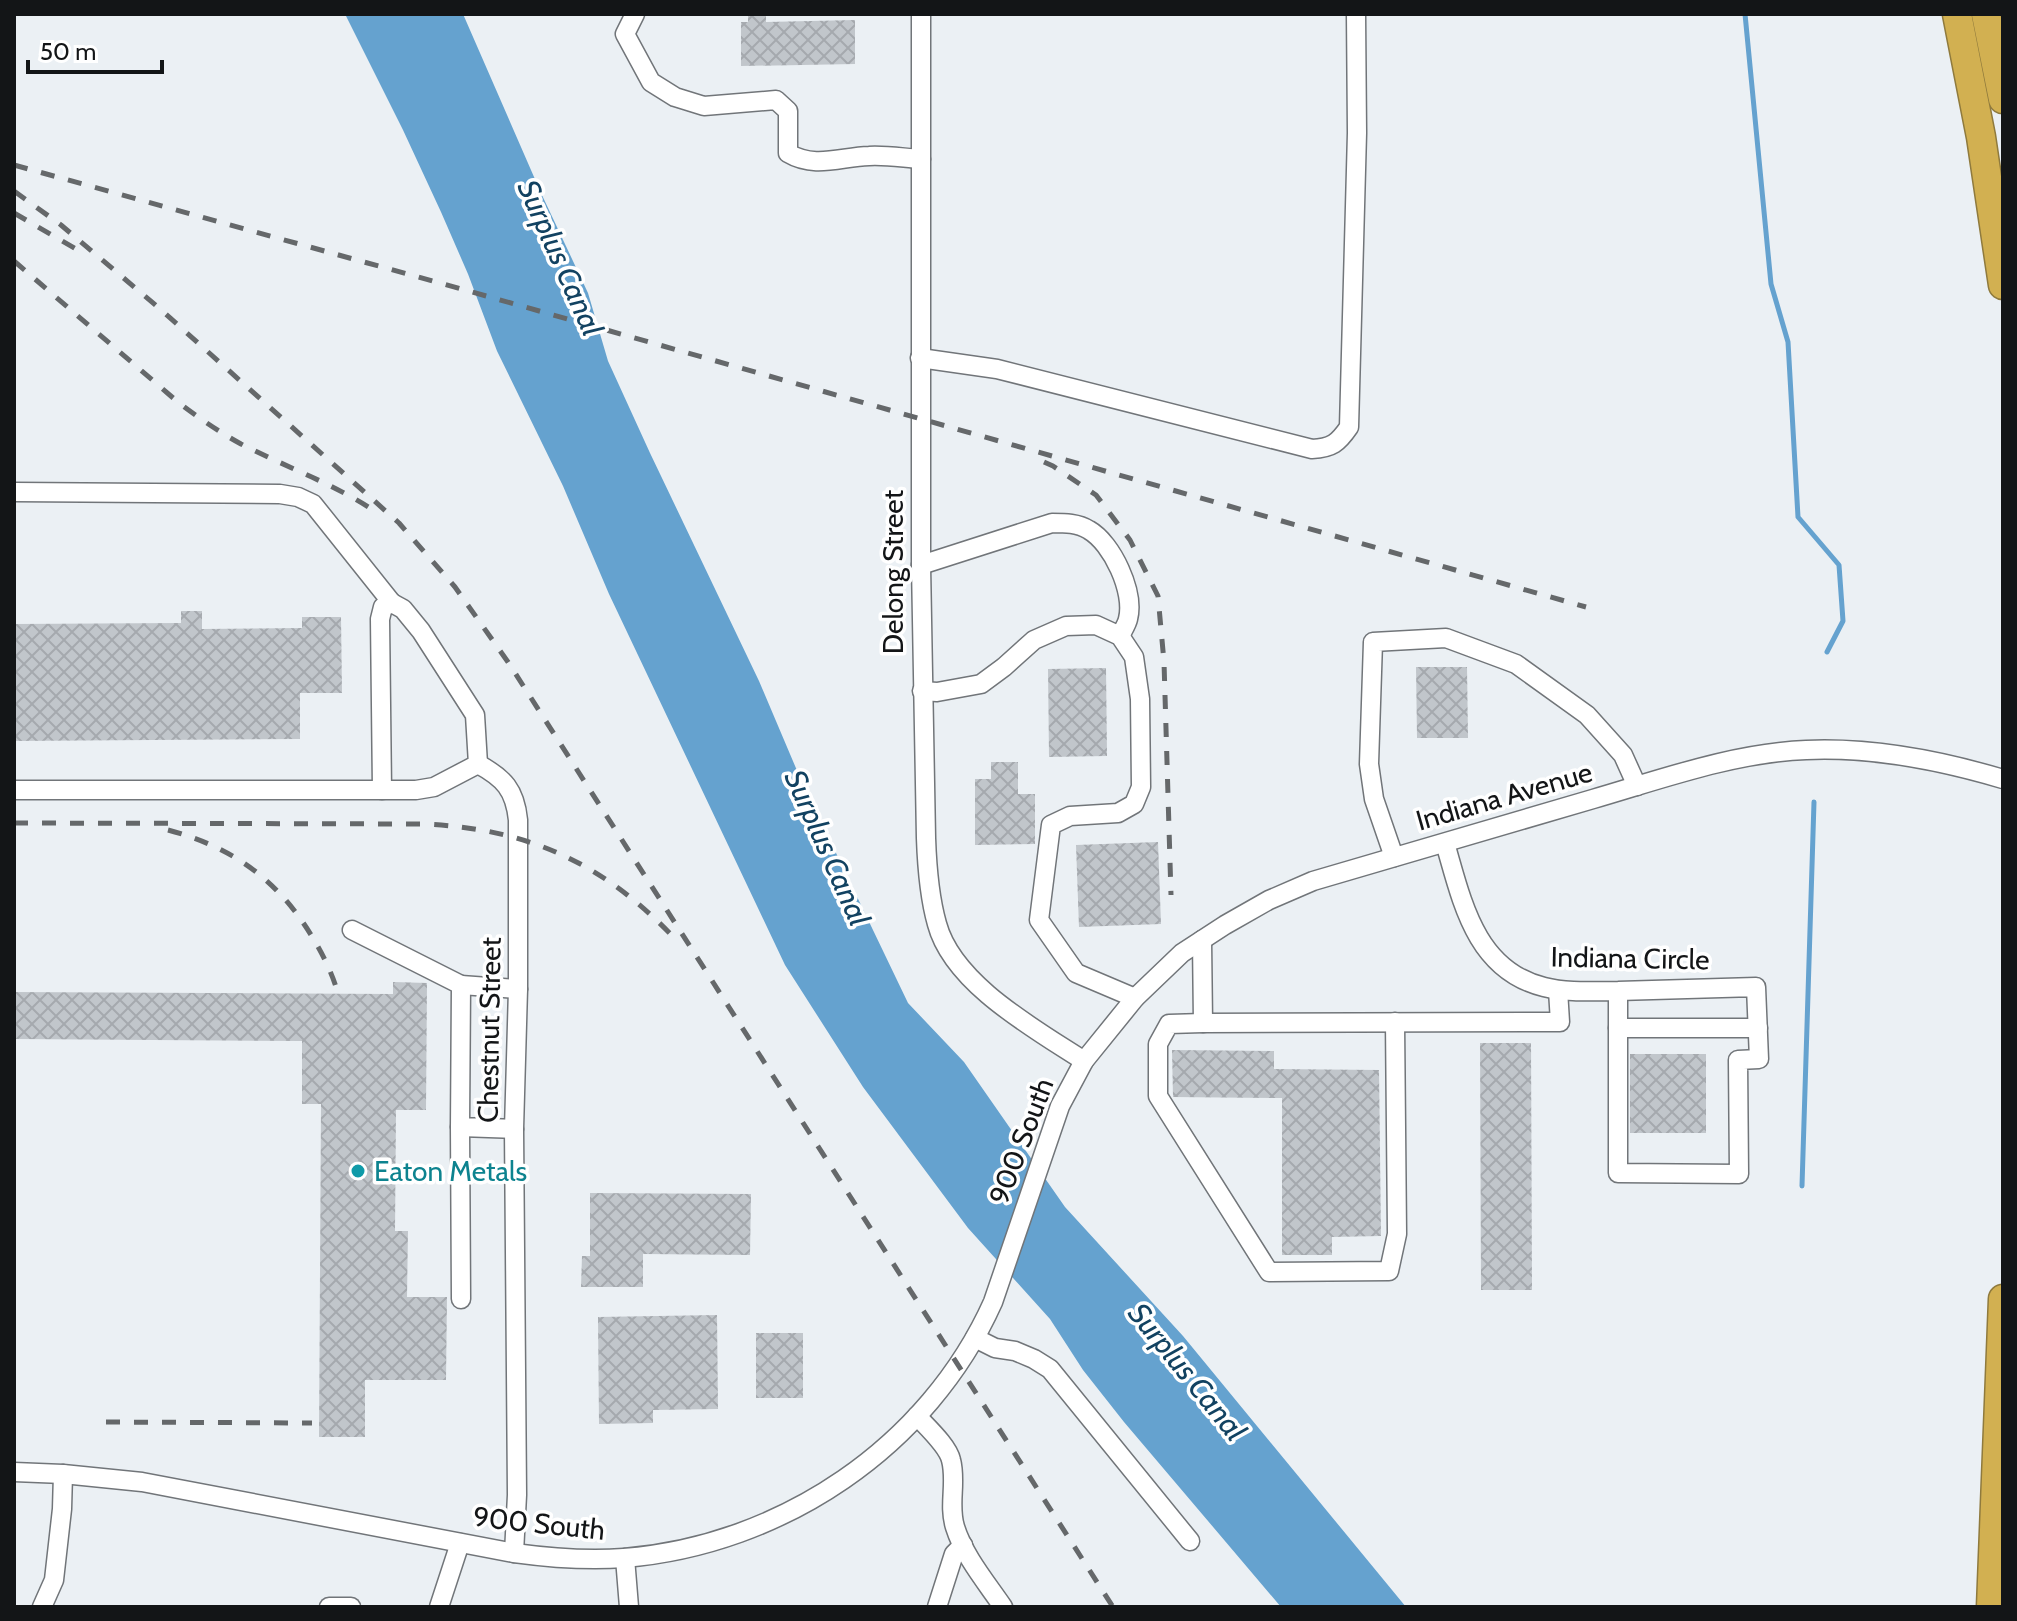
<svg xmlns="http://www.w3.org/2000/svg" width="2017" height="1621" viewBox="0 0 2017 1621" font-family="Cabin,sans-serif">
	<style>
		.water { fill: #65a2cf }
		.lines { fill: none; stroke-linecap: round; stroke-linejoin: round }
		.stream { stroke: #65a2cf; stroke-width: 5 }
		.building { fill: url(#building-cross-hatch) }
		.minor-casing { stroke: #717579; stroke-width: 21 }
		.highway-casing { stroke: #8f7a3d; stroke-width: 31 }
		.minor { stroke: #fff; stroke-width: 18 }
		.highway { stroke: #d2b051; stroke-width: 28 }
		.rail { stroke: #65686a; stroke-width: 5; stroke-dasharray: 14 14; stroke-linecap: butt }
		.culture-dot { fill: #0f9aa8; stroke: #fff; stroke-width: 3 }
		.labels { text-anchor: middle; stroke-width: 7; stroke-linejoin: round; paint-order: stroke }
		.street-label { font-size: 28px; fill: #131517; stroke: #fff }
		.culture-label { font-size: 28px; fill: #0d838f; stroke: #fff; text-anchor: start }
		.water-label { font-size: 30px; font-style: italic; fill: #124261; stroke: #fff }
	</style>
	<defs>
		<pattern id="building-cross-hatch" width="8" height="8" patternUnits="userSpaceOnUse" patternTransform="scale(2)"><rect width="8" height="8" fill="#c1c6cb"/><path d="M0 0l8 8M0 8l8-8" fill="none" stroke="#a5a9ae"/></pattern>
	</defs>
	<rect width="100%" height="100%" fill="#ebf0f4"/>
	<!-- water -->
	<path class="water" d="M345,14H463L541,193L588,293L608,361L650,453L759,681L801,780L908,1003L964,1062L1065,1207L1183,1336L1406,1607H1281L1124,1422L1083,1370L1050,1319L968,1228L863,1087L785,965L609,594L563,486L497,351L468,274L441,212L403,130Z"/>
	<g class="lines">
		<!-- stream -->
		<g class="stream">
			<path d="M1745,14L1771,284L1788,342L1798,517L1839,565L1843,621L1827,652"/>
			<path d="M1802,1186L1814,802"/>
		</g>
	</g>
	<!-- building -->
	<g class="building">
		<path d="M748,14H766V22L855,20V64L741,66V22H748Z"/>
		<path d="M181,611H202V629L302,628V617H341L342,693H300V739L14,741V624L181,623Z"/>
		<path d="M1416,667H1467L1468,738H1417Z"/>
		<path d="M1106,668L1107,756L1049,757L1048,669Z"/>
		<path d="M991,762H1018V794H1035V844L975,845V779H991Z"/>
		<path d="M1158,842L1161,924L1079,927L1076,845Z"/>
		<path d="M393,982L427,983L426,1110H396L395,1231H408L407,1297H447L446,1380H365V1437H319L321,1104H302V1041L14,1039V992L393,994Z"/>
		<path d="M1480,1043H1531L1532,1290H1481Z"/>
		<path d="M1172,1050L1274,1051V1069L1379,1070L1381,1236L1332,1237V1255H1282V1098L1173,1097Z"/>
		<rect x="1630" y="1054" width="76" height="79"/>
		<path d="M590,1193L751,1194L750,1255L643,1254V1287H581L582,1256H590Z"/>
		<path d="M717,1315L718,1409L653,1410V1423L599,1424L598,1317Z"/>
		<rect x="756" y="1333" width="47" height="65"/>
	</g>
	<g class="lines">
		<defs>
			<g id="minor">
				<path d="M635,14L625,34L651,82L675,97L704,106L776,100L788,111V153C815,169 840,157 869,156C886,155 904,158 921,159"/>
				<path d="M921,14V565L926,838C927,867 929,896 937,924C953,984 1035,1029 1084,1061"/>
				<path d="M920,358L997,369L1312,449C1332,448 1338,443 1349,427L1357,133L1356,14"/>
				<path d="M14,492L280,494L298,497L313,504L392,603"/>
				<path d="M921,565L1052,523C1065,523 1078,523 1089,530C1112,543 1135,592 1128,619C1127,624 1123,630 1120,636"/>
				<path d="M392,603L403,609L421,631L475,715L478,764L434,787L416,790H382L380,619L383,607Z"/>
				<path d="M922,691L937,692L981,684L1004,667L1034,640L1066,626L1096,625L1120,636L1134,657L1140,699L1141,787L1134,804L1118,813L1070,816L1051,825L1039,920L1076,973L1135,998"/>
				<path d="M478,764C504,778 515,790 518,820V989L514,1129L517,1495L514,1553"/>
				<path d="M14,790H382"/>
				<path d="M1445,843C1462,901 1475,970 1544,987C1567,993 1594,991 1618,991L1756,987L1759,1059L1738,1060L1739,1174L1618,1173V991"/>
				<path d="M1394,857L1374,799L1369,764L1373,642L1446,638L1516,664L1587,715L1623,755L1637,786"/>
				<path d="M352,930L461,985L460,1127L514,1129"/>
				<path d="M1202,940L1203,1023L1560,1022L1558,990"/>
				<path d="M461,985L518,989"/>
				<path d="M1203,1023L1169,1024L1158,1044V1096L1269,1272L1389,1271L1397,1234L1395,1022"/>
				<path d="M1618,1028H1758"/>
				<path d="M460,1127L461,1299"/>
				<path d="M975,1338L995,1348L1015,1351L1034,1359L1050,1369L1190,1541"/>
				<path d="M917,1416C927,1427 948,1446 951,1460C957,1482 948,1505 955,1527C964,1556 986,1582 1003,1607"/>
				<path d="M14,1472L63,1474L142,1482L514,1553C551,1558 587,1561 624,1558C782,1545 928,1447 993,1302L1060,1106L1084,1061L1135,998L1182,953L1225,925L1269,900L1313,881C1406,854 1499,827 1593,799C1662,779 1733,753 1806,750C1873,747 1939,760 2003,779"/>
				<path d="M625,1558L629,1607"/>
				<path d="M42,1607L54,1580L62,1509L63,1474"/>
				<path d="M329,1607H351"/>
				<path d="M439,1607L460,1543"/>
				<path d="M937,1607L954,1554L963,1545"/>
			</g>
			<g id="highway">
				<path d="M1957,14L1981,137L2003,285"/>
				<path d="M1986,14L2003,99"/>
				<path d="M1991,1607L2003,1299"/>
			</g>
		</defs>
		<!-- minor casing -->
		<use href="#minor" class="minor-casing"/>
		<!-- highway casing -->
		<use href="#highway" class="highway-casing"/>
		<!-- minor -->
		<use href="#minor" class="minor"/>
		<!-- highway -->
		<use href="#highway" class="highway"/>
		<!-- rail -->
		<g class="rail">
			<path d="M14,165L465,290L1586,607"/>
			<path d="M14,191L61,225L159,308L399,523L455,587L508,662L1113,1607"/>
			<path d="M14,213L76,249"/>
			<path d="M14,261L179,403C199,418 219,432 241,444C284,466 329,482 370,508"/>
			<path d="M1044,462L1053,466L1096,495L1130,540L1158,596L1164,662L1171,895"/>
			<path d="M14,823L425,824C531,829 607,865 679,943"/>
			<path d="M168,830C236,848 282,883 317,945C325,959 332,974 337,990"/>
			<path d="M106,1422L312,1423"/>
		</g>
	</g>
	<!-- markers -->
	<circle class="culture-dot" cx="358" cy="1171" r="8"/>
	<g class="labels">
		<!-- street labels -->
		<g class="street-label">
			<text transform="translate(893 572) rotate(-90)" y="10">Delong Street</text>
			<text transform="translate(1504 796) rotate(-16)" y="10">Indiana Avenue</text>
			<text transform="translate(1630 958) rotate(1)" y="10">Indiana Circle</text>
			<text transform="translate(489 1030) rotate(-89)" y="10">Chestnut Street</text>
			<text transform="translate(1021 1141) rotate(-69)" y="10">900 South</text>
			<text transform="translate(539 1523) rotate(6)" y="10">900 South</text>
		</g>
		<!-- culture labels -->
		<g class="culture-label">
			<text x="374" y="1181">Eaton Metals</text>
		</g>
		<!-- water labels -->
		<g class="water-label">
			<text transform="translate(560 258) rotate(66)" y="10">Surplus Canal</text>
			<text transform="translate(827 848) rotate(66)" y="10">Surplus Canal</text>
			<text transform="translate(1187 1372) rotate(51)" y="10">Surplus Canal</text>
		</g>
	</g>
	<!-- border -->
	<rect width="2017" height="1621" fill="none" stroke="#131517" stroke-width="32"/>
	<!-- scale -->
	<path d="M28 60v12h134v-12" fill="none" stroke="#131517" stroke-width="4"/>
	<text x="40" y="60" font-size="24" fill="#131517" stroke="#ffffff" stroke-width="6" paint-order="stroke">50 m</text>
</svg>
